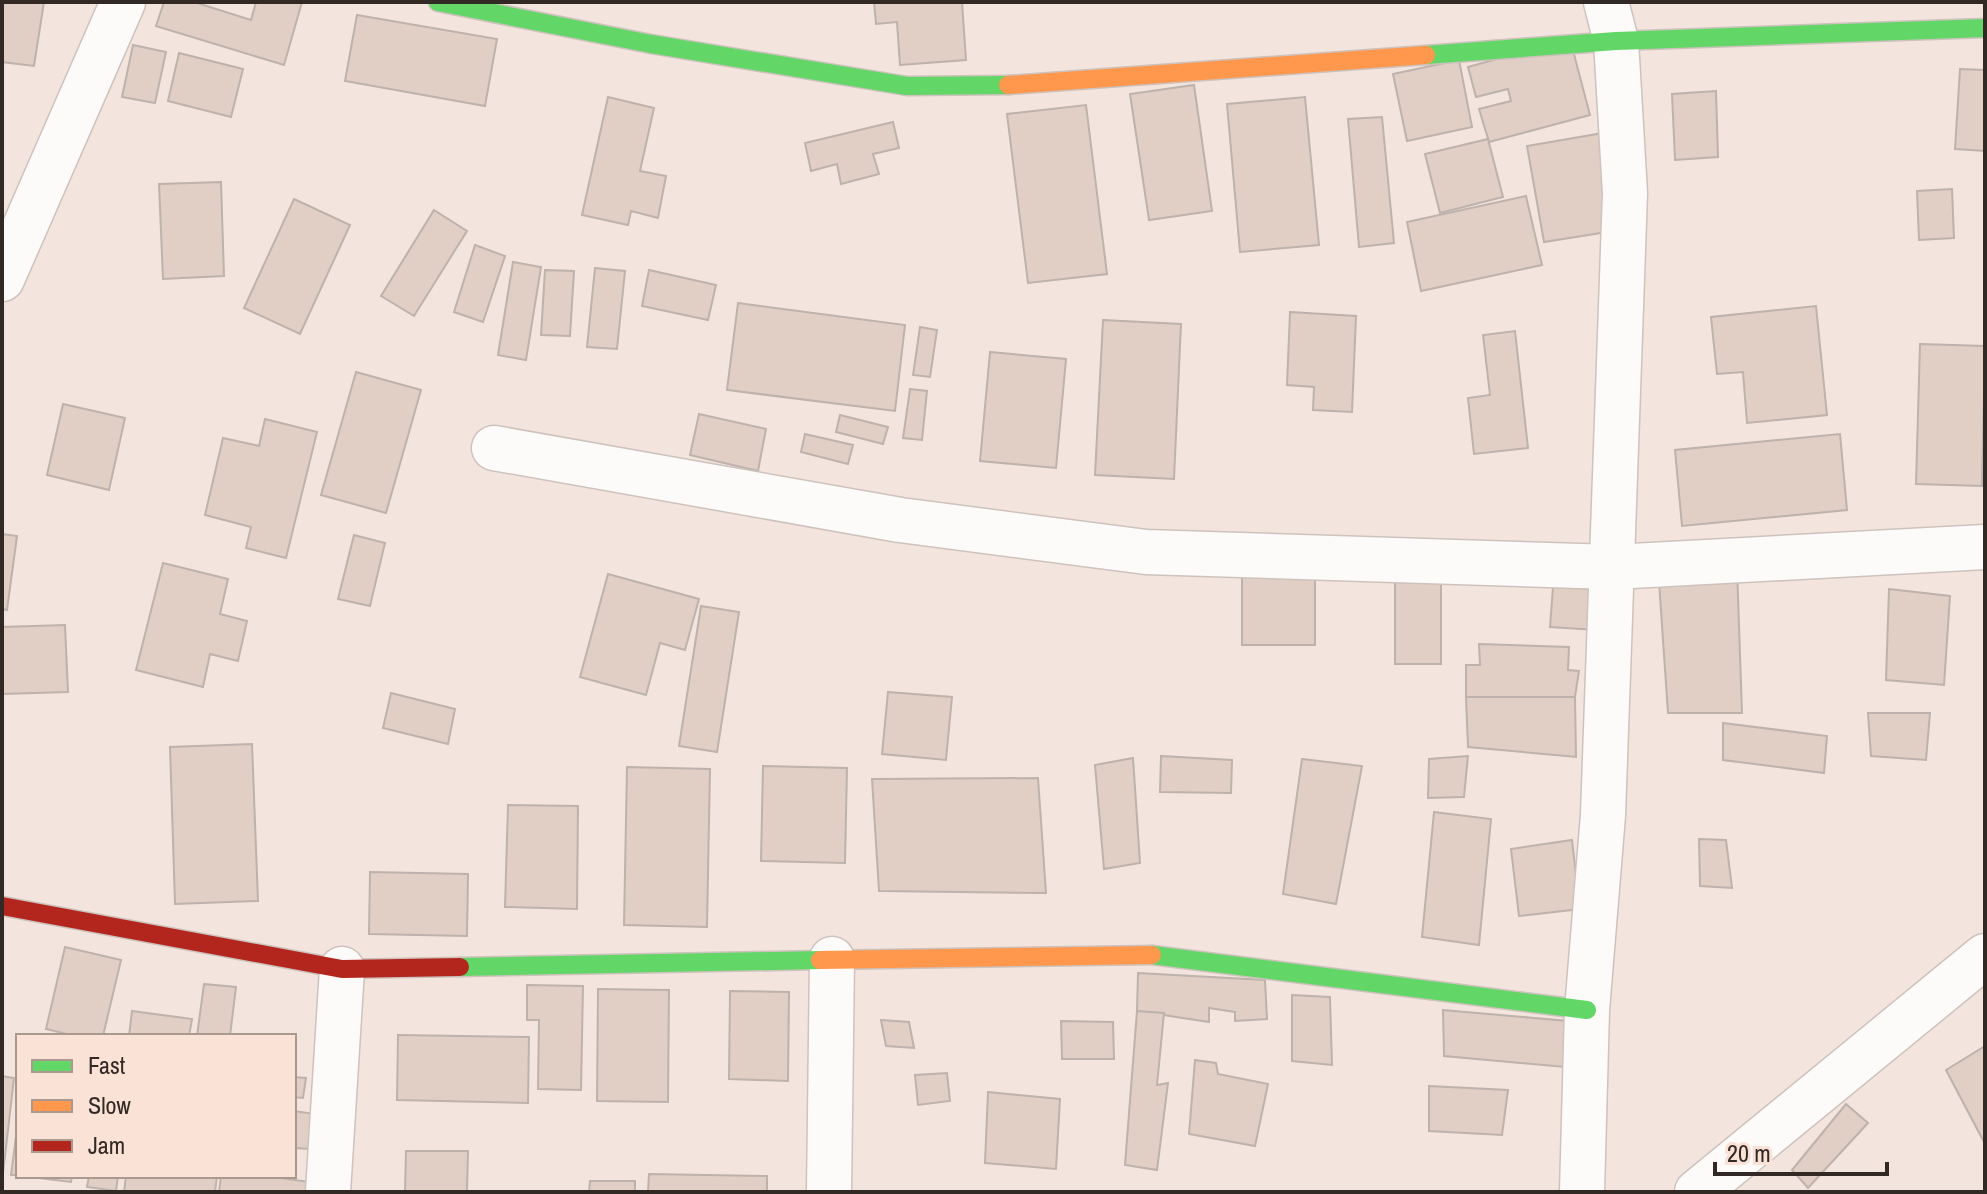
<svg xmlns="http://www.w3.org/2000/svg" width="1987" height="1194" viewBox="0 0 1987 1194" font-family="'Archivo Narrow',sans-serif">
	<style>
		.building { fill: #e1cec5; stroke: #bdb2ac; stroke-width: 2 }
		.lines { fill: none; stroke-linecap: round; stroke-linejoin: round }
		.street-casing { stroke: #cec2bd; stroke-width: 47 }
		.fast-casing { stroke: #cec2bd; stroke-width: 21 }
		.slow-casing { stroke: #cec2bd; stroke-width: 21 }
		.jam-casing { stroke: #cec2bd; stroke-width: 21 }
		.street { stroke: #fdfbfa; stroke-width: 44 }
		.fast { stroke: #63d668; stroke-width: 18 }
		.slow { stroke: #ff974d; stroke-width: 18 }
		.jam { stroke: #b3261e; stroke-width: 18 }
	</style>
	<rect width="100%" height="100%" fill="#f3e5de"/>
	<!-- building -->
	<g class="building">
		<path d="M2,2H44L34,66L2,62Z"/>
		<path d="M164,2H194L251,20L256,2H302L284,65L156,26Z"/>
		<path d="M874,2H962L966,60L900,65L897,22L876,24Z"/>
		<path d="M357,15L497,39L485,106L345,81Z"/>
		<path d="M1570,39L1590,115L1489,142L1479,109L1511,101L1508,89L1476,97L1468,67Z"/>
		<path d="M133,45L166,52L155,103L122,97Z"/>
		<path d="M179,53L243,69L231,117L168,101Z"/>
		<path d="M1459,60L1472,127L1407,141L1393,74Z"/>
		<path d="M1960,69L1985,70V151L1955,149Z"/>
		<path d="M1194,85L1212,211L1149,220L1130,94Z"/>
		<path d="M1716,91L1718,157L1675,160L1672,94Z"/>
		<path d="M608,97L654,108L640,171L666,176L658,218L631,211L628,225L582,215Z"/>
		<path d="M1305,97L1319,245L1240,252L1227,104Z"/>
		<path d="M1086,105L1107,274L1028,283L1007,114Z"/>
		<path d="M1382,117L1394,243L1359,247L1348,119Z"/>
		<path d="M893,122L899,148L873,154L879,174L841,184L837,164L811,171L805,143Z"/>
		<path d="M1603,133L1620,230L1544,242L1527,146Z"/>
		<path d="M1488,139L1503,197L1440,213L1425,154Z"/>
		<path d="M221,182L224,276L163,279L159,184Z"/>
		<path d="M1952,189L1954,238L1919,240L1917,191Z"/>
		<path d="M1526,196L1542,265L1421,291L1407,222Z"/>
		<path d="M294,199L350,225L300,334L244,308Z"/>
		<path d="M434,210L467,231L414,316L381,296Z"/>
		<path d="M475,245L505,256L483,322L454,312Z"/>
		<path d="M513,262L541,267L526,360L498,355Z"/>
		<path d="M595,268L625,271L617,349L587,347Z"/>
		<path d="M545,270L574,271L570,336L541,335Z"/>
		<path d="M649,270L716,285L708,320L642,306Z"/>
		<path d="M738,303L905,325L895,411L727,390Z"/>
		<path d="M1816,306L1827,415L1747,423L1743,372L1717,374L1711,317Z"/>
		<path d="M1290,312L1356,316L1352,412L1313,410L1314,387L1287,385Z"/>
		<path d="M1103,320L1181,324L1174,479L1095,475Z"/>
		<path d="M920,327L937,330L930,377L913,375Z"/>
		<path d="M1515,331L1528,448L1474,454L1468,398L1490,395L1483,335Z"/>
		<path d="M1920,344L1985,346L1982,486L1916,484Z"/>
		<path d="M990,352L1066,359L1056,468L980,461Z"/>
		<path d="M356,372L421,390L386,513L321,495Z"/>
		<path d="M910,389L927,391L922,440L903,438Z"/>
		<path d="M63,404L125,418L109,490L47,475Z"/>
		<path d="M699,414L766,429L758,471L690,455Z"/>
		<path d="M840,415L888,427L883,444L836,432Z"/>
		<path d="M265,419L317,432L286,558L246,548L251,527L205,515L223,438L259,446Z"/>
		<path d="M805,434L853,445L848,464L801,452Z"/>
		<path d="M1840,434L1847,510L1682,526L1675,450Z"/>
		<path d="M2,534L17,536L7,610L2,609Z"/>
		<path d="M354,535L385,543L370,606L338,599Z"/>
		<path d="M163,563L228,579L220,614L247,621L238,661L210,654L203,687L136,670Z"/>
		<path d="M1658,567H1737L1742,713H1668Z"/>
		<rect x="1395" y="568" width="46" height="96"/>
		<path d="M1242,570L1315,571V645H1242Z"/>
		<path d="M608,574L699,599L685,650L660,643L646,695L580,677Z"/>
		<path d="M1553,587L1597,589L1596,630L1550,627Z"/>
		<path d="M1889,589L1950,596L1944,685L1886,680Z"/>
		<path d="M701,606L739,612L717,752L679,746Z"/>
		<path d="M65,625L68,692L2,694V627Z"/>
		<path d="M1479,644L1569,647L1568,670L1579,671L1575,697H1466V665H1480Z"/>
		<path d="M888,692L952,697L946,760L882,754Z"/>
		<path d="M391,693L455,709L448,744L383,728Z"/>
		<path d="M1466,697H1575L1576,757L1468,747Z"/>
		<path d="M1868,713H1930L1926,760L1871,756Z"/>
		<path d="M1723,723L1827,736L1824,773L1723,760Z"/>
		<path d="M252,744L258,901L175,904L170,747Z"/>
		<path d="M1161,756L1232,760L1231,793L1160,792Z"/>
		<path d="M1468,756L1464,797L1428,798L1429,759Z"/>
		<path d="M1133,758L1140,863L1104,869L1095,765Z"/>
		<path d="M1302,759L1362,766L1336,904L1283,894Z"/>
		<path d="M763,766L847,768L845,863L761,861Z"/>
		<path d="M627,767L710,769L707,927L624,925Z"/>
		<path d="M1038,778L1046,893L879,891L872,779Z"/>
		<path d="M508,805L578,806L577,909L505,907Z"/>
		<path d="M1434,812L1491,819L1479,945L1422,937Z"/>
		<path d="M1699,839L1726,840L1732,888L1700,886Z"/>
		<path d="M1572,840L1580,909L1519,916L1511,849Z"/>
		<path d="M370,872L468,874L467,936L369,934Z"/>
		<path d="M65,947L121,960L103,1036H75L46,1029Z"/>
		<path d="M1138,973L1265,980L1267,1019L1235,1021V1012L1209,1008V1022L1137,1011Z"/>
		<path d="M204,984L236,987L230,1036H197Z"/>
		<path d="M527,985L583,986L581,1090L538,1089L539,1020H527Z"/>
		<path d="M598,989L669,990L668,1102L597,1101Z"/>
		<path d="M730,991L789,992L788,1081L729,1079Z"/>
		<path d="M1292,995L1330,997L1332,1065L1292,1061Z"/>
		<path d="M1443,1010L1568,1021L1565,1067L1444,1056Z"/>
		<path d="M132,1011L192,1019L189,1036H129Z"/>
		<path d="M1137,1011L1164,1013L1157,1085L1168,1083L1157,1170L1125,1165Z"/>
		<path d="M881,1020L909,1022L914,1048L886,1046Z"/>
		<path d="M1061,1021L1113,1022L1114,1059H1062Z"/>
		<path d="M398,1035L529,1037L528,1103L397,1100Z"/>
		<path d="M1985,1046V1144L1946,1070Z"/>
		<path d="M1195,1060L1216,1063L1218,1074L1268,1084L1255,1146L1189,1134Z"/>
		<path d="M947,1073L950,1101L918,1105L915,1075Z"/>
		<path d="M2,1076L14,1078L2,1182Z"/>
		<path d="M294,1077L306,1078L303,1098L294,1097Z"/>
		<path d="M1429,1086L1508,1090L1502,1135L1429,1131Z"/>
		<path d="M988,1092L1060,1099L1056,1169L985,1163Z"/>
		<path d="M1846,1104L1868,1123L1808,1188L1792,1170Z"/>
		<path d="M294,1111L315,1114L311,1149L294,1148Z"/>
		<path d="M18,1121V1175H11Z"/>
		<path d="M406,1151H468L467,1191L516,1192H405Z"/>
		<path d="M649,1174L767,1176V1192H648Z"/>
		<path d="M22,1176H72L71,1182Z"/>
		<path d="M89,1176H118L116,1191L87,1187Z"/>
		<path d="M126,1176H217L215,1192H124Z"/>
		<path d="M221,1176H264L311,1182L310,1192H219Z"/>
		<path d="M590,1181H635V1192H589Z"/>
	</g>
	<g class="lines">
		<defs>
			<g id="street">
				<path d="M2,279L123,2"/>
				<path d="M494,448L900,520L1146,552L1613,567L1985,547"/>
				<path d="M328,1192L342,969"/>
				<path d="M829,1192L832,959"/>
				<path d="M1582,1192L1587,1010L1603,815L1625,193L1616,41L1606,2"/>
				<path d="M1697,1192L1985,956"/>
			</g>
			<g id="fast">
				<path d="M438,2L651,44L907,86L1008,85"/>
				<path d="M1426,55L1616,41L1985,28"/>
				<path d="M1152,955L1587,1010"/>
				<path d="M460,967L820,960"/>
			</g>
			<g id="slow">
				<path d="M1008,85L1426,55"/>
				<path d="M820,960L1152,955"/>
			</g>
			<path id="jam" d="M2,906L342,969L460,967"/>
		</defs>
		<!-- street casing -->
		<use href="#street" class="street-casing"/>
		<!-- fast casing -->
		<use href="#fast" class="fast-casing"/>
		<!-- slow casing -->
		<use href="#slow" class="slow-casing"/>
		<!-- jam casing -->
		<use href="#jam" class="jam-casing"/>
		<!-- street -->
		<use href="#street" class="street"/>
		<!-- fast -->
		<use href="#fast" class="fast"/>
		<!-- slow -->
		<use href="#slow" class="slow"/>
		<!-- jam -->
		<use href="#jam" class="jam"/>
	</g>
	<!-- border -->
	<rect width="1987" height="1194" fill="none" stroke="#322924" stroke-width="8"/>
	<!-- legend -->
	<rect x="16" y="1034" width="280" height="144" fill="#fbe2d6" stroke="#ab988f" stroke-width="2"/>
	<rect x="32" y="1060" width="40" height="12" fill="#63d668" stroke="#ab988f" stroke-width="2"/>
	<text x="88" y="1074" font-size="24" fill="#322924">Fast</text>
	<rect x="32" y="1100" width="40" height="12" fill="#ff974d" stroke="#ab988f" stroke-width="2"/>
	<text x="88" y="1114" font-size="24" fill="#322924">Slow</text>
	<rect x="32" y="1140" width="40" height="12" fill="#b3261e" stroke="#ab988f" stroke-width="2"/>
	<text x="88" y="1154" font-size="24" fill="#322924">Jam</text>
	<!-- scale -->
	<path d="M1715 1162v12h172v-12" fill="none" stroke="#322924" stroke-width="4"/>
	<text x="1727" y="1162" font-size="24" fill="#322924" stroke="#fbe2d6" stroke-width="6" paint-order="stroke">20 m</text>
</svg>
